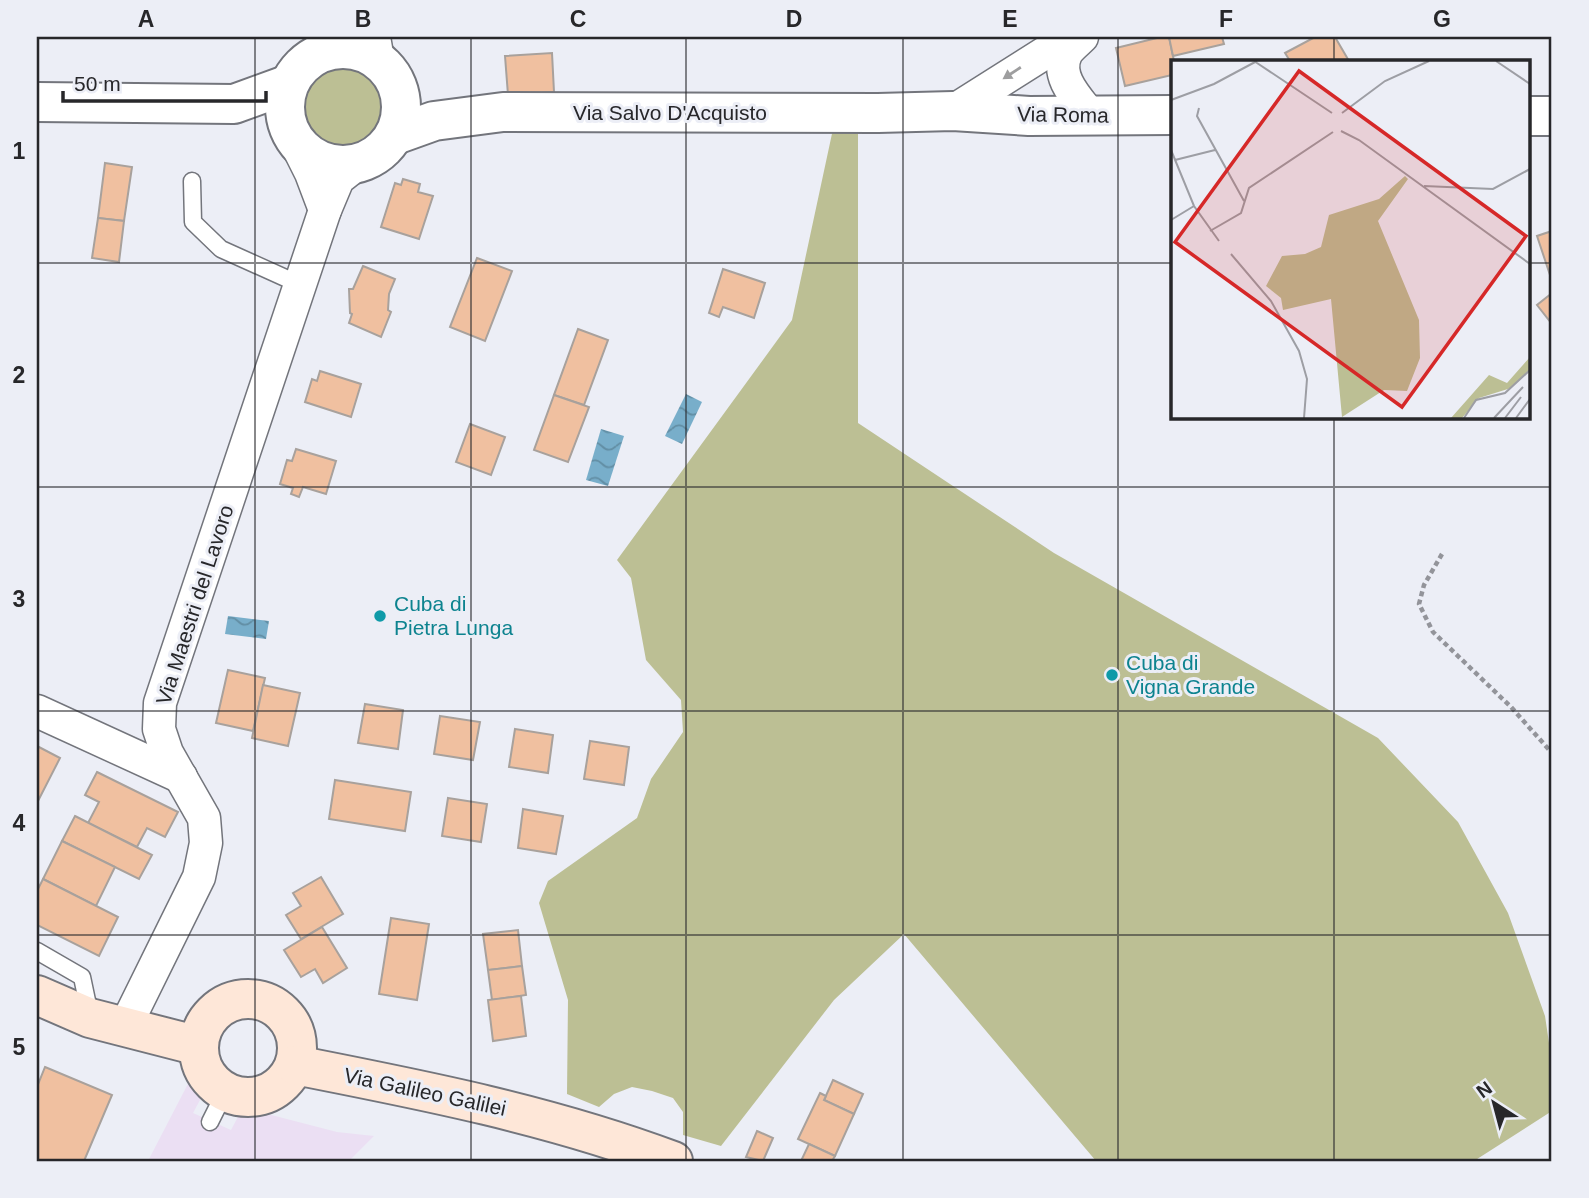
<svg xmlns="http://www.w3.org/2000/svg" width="1589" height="1198" viewBox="0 0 1589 1198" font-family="Helvetica,sans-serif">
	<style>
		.commercial { fill: #ebdff3 }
		.grass { fill: #bcbf94 }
		.water { fill: url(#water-waves) }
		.building { fill: #f0c0a0; stroke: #a8a19c; stroke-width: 2 }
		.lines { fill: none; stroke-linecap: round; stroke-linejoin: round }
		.service-casing { stroke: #73757c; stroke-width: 19 }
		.minor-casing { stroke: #73757c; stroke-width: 35 }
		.tertiary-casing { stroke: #73757c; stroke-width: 42 }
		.secondary-casing { stroke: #73757c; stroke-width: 42 }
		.path { stroke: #93949a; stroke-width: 4.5; stroke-dasharray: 5 3.5; stroke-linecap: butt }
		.service { stroke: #fff; stroke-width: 16 }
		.minor { stroke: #fff; stroke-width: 32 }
		.tertiary { stroke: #fff; stroke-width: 38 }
		.secondary { stroke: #fee7d8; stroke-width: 38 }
		.oneway { fill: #9e9e9f }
		.grid { fill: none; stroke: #27272a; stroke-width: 2; stroke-opacity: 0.55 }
		.culture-dot { fill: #0f9aa8; stroke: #eceef6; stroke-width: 2.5 }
		.labels { text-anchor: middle; stroke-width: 6; stroke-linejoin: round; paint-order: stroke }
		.street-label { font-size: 21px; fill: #27272a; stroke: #eceef6 }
		.culture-label { font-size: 21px; fill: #0d838f; stroke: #eceef6; text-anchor: start }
		.inset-road { fill: none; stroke: #9d9ea4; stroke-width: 2 }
		.view { fill: #d62828; fill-opacity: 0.15; stroke: #d62828; stroke-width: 3.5 }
		.inset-edge { fill: none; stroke: #27272a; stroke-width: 3.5 }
		.neatline { fill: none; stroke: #27272a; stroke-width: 2.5 }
		.grid-label { font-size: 23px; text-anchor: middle; font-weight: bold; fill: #27272a }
	</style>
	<defs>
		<pattern id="water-waves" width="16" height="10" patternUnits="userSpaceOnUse" patternTransform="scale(1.75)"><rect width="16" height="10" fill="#78aeca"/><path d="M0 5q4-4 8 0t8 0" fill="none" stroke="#628ea4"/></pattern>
	</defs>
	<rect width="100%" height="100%" fill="#eceef6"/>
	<!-- commercial -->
	<path class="commercial" d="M192,1076L200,1088V1100L193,1113L231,1130L240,1113L252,1110L337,1132L374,1136L349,1161H148Z"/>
	<!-- grass -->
	<g class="grass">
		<circle cx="340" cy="104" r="42"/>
		<path d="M833,129L858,130V423L1054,553L1378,738L1458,822L1508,913L1545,1016L1552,1063V1111L1474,1161H1096L904,934L834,1000L721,1146L683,1135V1112L673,1098L652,1091L632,1087L614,1094L599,1107L567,1094L568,1000L539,903L548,881L637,818L651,779L683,732L681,700L646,660L631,578L617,560L792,320Z"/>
	</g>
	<!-- water -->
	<g class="water">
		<path d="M686,394L702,402L682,444L665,436Z"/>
		<path d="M601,429L624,436L608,486L586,480Z"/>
		<path d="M228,616L269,621L266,639L225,634Z"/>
	</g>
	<!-- building -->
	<g class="building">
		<path d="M1161,37H1169L1174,61H1172V75L1125,86L1116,48Z"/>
		<path d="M1169,37H1222L1224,44L1173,56Z"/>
		<path d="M1315,37H1335L1349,61H1290L1285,53Z"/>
		<path d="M552,53L554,92L508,95L505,56Z"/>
		<path d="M105,163L132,167L124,221L98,218Z"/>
		<path d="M403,179L420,184L418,192L433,196L419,239L381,227L395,183L401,185Z"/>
		<path d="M98,218L124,221L119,262L92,258Z"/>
		<path d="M1552,231V278H1551L1537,236Z"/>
		<path d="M477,258L512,271L485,341L450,327Z"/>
		<path d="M363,266L395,279L389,294L388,310L391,312L381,337L349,323L352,314L350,313L349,289H353Z"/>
		<path d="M723,269L765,283L754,318L723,307L719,317L709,313Z"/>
		<path d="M1552,293V324L1537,305Z"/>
		<path d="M578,329L608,340L584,405L554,395Z"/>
		<path d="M320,371L361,384L351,417L305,402L312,379L317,381Z"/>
		<path d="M554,395L589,407L568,462L534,450Z"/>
		<path d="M470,424L505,437L491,475L456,462Z"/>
		<path d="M296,449L336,461L326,494L303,487L299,497L291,494L293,488L280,484L287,460L292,461Z"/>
		<path d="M228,670L265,678L253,731L216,723Z"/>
		<path d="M263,685L300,693L288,746L252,738Z"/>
		<path d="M365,704L403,710L398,749L358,743Z"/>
		<path d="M440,716L480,722L473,760L434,754Z"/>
		<path d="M515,729L553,735L548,773L509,767Z"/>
		<path d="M590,741L629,747L624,785L584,779Z"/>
		<path d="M37,746L60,758L38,801H37Z"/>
		<path d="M97,772L178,812L165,837L147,828L137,847L88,823L99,802L85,795Z"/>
		<path d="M335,780L411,792L405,831L329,819Z"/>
		<path d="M448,798L487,804L481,842L442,836Z"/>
		<path d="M523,809L563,816L556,854L518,848Z"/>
		<path d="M75,816L152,855L139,879L62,841Z"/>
		<path d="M62,841L115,867L96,906L43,879Z"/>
		<path d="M321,877L343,914L301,939L286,915L301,906L293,893Z"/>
		<path d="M43,879L118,917L99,956L37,925V891Z"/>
		<path d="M391,918L429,924L417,1000L379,994Z"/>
		<path d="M322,927L347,968L323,983L315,969L301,977L284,950Z"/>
		<path d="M518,930L522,966L488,970L483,934Z"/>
		<path d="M522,966L526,995L492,1000L488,970Z"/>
		<path d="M521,996L526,1036L493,1041L488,1000Z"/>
		<path d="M45,1067L112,1095L84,1161H37V1087Z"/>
		<path d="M833,1080L863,1094L854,1114L824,1100Z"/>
		<path d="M820,1093L826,1096L824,1100L854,1114L835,1156L798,1139Z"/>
		<path d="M757,1131L773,1138L763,1161L746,1157Z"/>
		<path d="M809,1144L835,1156L832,1161H801Z"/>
	</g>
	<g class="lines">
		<defs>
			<g id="service">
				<path d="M192,181L193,222L221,249L301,285"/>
				<path d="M37,951L82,977L90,1015"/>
				<path d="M210,1122L225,1092"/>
			</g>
			<g id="minor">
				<path d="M374,37L378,60"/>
				<path d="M1082,37C1077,42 1069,48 1066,54C1055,77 1078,99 1090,115"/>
				<path d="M334,50L345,37"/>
				<path d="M953,111L1070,37"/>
				<path d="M297,145L311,173L325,210"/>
				<path d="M37,711L181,777"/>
				<path d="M125,1027L199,877L206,843L204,818L167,753L159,729L160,703L325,210L338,179L357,164"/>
			</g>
			<g id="tertiary">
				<circle cx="343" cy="107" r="58"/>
				<path d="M37,102L234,104L289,84"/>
				<path d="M1528,116H1552"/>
				<path d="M395,135L434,121L503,112L878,113L953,111L1029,116L1172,115"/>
			</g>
			<g id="secondary">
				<path d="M37,995L90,1018L199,1046"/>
				<circle cx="248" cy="1048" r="49"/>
				<path d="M295,1065C423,1090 550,1115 673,1161"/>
			</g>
		</defs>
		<!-- service casing -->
		<use href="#service" class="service-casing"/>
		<!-- minor casing -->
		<use href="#minor" class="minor-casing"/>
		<!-- tertiary casing -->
		<use href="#tertiary" class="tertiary-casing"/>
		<!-- secondary casing -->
		<use href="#secondary" class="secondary-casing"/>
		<!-- path -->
		<path class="path" d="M1442,554L1424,585L1419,604L1433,632L1511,707L1552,753"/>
		<!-- service -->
		<use href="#service" class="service"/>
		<!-- minor -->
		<use href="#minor" class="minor"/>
		<!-- tertiary -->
		<use href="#tertiary" class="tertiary"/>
		<!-- secondary -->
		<use href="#secondary" class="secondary"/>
	</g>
	<!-- one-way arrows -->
	<defs><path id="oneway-solid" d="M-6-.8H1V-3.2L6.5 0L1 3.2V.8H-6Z" transform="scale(1.75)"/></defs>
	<use class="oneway" href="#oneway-solid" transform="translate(1012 73) rotate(147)"/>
	<!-- grid -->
	<path class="grid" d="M255,37V1161M471,37V1161M686,37V1161M903,37V1161M1118,37V1161M1334,37V61M37,263H1172M1528,263H1552M1334,416V1161M37,487H1552M37,711H1552M37,935H1552"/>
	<!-- markers -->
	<g class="culture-dot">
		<circle cx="380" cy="616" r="7"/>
		<circle cx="1112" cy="675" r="7"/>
	</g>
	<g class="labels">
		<!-- street labels -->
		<g class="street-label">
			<text x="670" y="120">Via Salvo D'Acquisto</text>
			<text transform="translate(1063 115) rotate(1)" y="7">Via Roma</text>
			<text transform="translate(195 605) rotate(-72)" y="7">Via Maestri del Lavoro</text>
			<text transform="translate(425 1092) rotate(12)" y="7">Via Galileo Galilei</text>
		</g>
		<!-- culture labels -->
		<g class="culture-label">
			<text x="394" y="611">Cuba di<tspan x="394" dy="24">Pietra Lunga</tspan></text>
			<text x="1126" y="670">Cuba di<tspan x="1126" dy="24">Vigna Grande</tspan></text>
		</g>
	</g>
	<!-- overview -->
	<g transform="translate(1171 60)">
		<rect width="359" height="359" fill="#eceef6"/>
		<path d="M234,116L237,119L207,161L248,260L249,298L236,331L213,330L171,357L160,239L112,250L110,238L95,226L111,196L134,194L150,187L158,155L208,139ZM359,297V309L340,328L308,338L291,358H280L318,315L336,323Z" fill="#bcbf94"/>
		<path class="inset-road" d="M83,1L161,53M325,1L359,24M0,40L43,24L86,1M28,48L26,56L73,141M171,53L214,21L258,1M170,71L188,80L359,204M0,90L23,146L48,181M4,100L44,90M253,126L322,129L359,109M0,160L23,146M39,171L70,153L78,128L162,72M60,194L100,241L128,291L136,319L133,358M293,358L305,340L334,333L359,310M323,358L352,327M334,358L350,337M345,358L359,339"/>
		<path class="view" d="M128,11L355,176L231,347L4,182Z"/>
		<rect width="359" height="359" class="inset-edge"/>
	</g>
	<!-- border -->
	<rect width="1589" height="1198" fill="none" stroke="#eceef6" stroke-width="77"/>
	<!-- north arrow -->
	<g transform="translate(1494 1103) rotate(324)" stroke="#eceef6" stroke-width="5" paint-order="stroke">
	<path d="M0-5L12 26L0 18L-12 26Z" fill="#27272a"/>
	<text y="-10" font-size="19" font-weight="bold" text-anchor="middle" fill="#27272a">N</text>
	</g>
	<!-- scale -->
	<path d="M63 91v10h203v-10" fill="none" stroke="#27272a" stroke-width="3.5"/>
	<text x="74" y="91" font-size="21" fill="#27272a" stroke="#eceef6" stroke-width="5" paint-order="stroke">50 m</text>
	<rect x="38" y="38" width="1512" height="1122" class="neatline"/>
	<g class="grid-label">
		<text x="146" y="27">A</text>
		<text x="363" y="27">B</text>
		<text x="578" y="27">C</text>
		<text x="794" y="27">D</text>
		<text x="1010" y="27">E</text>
		<text x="1226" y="27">F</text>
		<text x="1442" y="27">G</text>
		<text x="19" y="159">1</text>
		<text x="19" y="383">2</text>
		<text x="19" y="607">3</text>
		<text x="19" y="831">4</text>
		<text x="19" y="1055">5</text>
	</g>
</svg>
